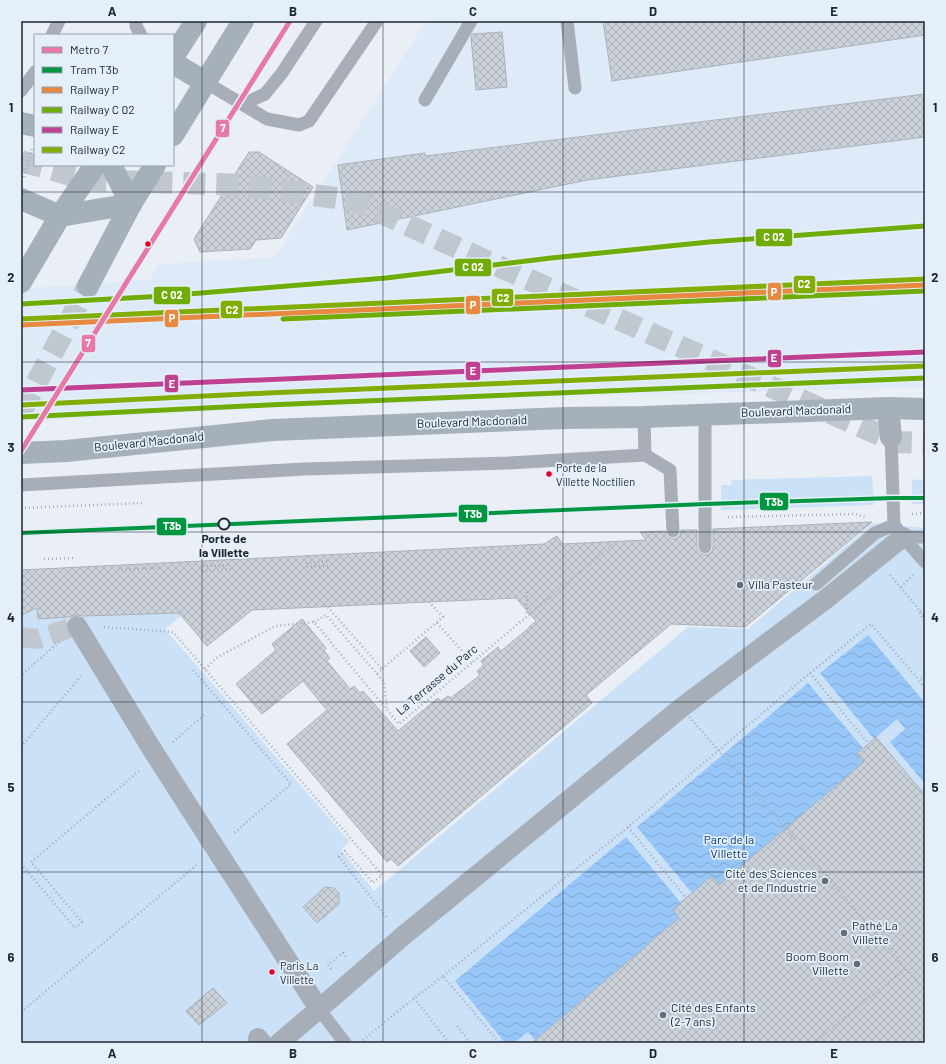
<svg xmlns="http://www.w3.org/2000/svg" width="946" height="1064" viewBox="0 0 946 1064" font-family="Barlow,sans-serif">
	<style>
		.built { fill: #deeaf8 }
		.green { fill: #cae1f8 }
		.water { fill: url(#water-waves) }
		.building { fill: url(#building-cross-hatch); stroke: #abb1b9 }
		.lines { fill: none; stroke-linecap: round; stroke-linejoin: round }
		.pedestrian-tunnel { stroke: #c1c7ce; stroke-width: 20; stroke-dasharray: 20 10; stroke-linecap: butt }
		.primary-tunnel { stroke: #c1c7ce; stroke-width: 22; stroke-dasharray: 22 11; stroke-linecap: butt }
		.path { stroke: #a5acb4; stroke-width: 2.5; stroke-dasharray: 1 3; stroke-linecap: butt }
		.service { stroke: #a7aeb8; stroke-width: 13 }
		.pedestrian { stroke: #a7aeb8; stroke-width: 20 }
		.minor { stroke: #a7aeb8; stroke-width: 22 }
		.primary { stroke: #a6b0ba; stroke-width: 22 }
		.path-bridge { stroke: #a5acb4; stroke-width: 2.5; stroke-dasharray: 1 3; stroke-linecap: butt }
		.pedestrian-bridge { stroke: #a7aeb8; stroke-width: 20 }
		.rail-1-casing { stroke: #e5effa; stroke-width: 8 }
		.rail-2-casing { stroke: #e5effa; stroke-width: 8 }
		.rail-3-casing { stroke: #e5effa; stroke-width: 8 }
		.rail-4-casing { stroke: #e5effa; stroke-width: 8 }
		.rail-1 { stroke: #e78941; stroke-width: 5 }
		.rail-2 { stroke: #70ac07; stroke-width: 5 }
		.rail-3 { stroke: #c04191; stroke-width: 5 }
		.rail-4 { stroke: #81ad05; stroke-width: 5 }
		.tram-1-casing { stroke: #e5effa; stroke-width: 7 }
		.tram-1 { stroke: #009641; stroke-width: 4 }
		.metro-1-casing { stroke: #e5effa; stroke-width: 8 }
		.metro-1 { stroke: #e879a7; stroke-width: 5 }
		.grid { fill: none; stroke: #1c2630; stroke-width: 1; stroke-opacity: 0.55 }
		.bus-dot { fill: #e4002b; stroke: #e5effa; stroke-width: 1.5 }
		.stop-dot { fill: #e5effa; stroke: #1c2630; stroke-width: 2 }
		.poi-dot { fill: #646c75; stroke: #e5effa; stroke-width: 1.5 }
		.labels { text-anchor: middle; stroke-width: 3.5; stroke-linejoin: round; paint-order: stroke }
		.bus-label { font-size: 11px; fill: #1c2630; stroke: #e5effa; text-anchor: start }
		.street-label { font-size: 12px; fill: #1c2630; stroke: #e5effa }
		.stop-label { font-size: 12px; font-weight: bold; fill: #1c2630; stroke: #e5effa }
		.poi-label { font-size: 12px; fill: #1c2630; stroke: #e5effa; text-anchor: start }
		.park-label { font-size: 12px; fill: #093a65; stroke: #e5effa }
		.line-badge { stroke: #e5effa; stroke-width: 1.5 }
		.badge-label { font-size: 11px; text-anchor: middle; font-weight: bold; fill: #fff }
		.neatline { fill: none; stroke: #1c2630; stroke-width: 1.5 }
		.grid-label { font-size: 13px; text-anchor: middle; font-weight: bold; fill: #1c2630 }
	</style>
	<defs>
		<pattern id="water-waves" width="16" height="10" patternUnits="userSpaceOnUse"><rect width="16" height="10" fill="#97c6f8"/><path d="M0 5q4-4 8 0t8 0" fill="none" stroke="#82aad5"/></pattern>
		<pattern id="building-cross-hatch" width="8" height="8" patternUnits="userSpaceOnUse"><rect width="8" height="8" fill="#cbd1d9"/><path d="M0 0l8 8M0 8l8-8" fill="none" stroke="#aeb3bb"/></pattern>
	</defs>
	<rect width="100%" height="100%" fill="#eaeff5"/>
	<!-- built -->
	<path class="built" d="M426,21H925V387L419,401L21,421V288L81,285L152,279V274L158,264L275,257Z"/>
	<!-- green -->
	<g class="green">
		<path d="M872,476L874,505L721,510V485H732L731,480Z"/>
		<path d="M925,479V504H912V480Z"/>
		<path d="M873,523L925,528V1043H21V615L25,611L37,608L38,619L98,615L185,613L165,629L349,841L341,850L374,891L688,627L748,629Z"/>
	</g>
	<!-- water -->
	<g class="water">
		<path d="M868,635L925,703V784L890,742L905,729L897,719L874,739L820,673Z"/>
		<path d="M808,683L863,748L857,754L864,762L719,885L712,876L692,893L637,827Z"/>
		<path d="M626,837L681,903L673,909L679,918L535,1040L528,1032L514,1043H505L455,981Z"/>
	</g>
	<!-- building -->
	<g class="building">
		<path d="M603,21H925V35L612,81Z"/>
		<path d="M502,32L507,87L476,90L471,38L472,34Z"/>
		<path d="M925,94V137L587,180L347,230L338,165L425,153V156Z"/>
		<path d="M249,152H259L313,187L281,238L256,240L250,249L200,252L194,239Z"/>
		<path d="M872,522L745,627L671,624L586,695L592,703L398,866L391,859L387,862L287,744L327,710L303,681L262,714L236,684L276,650L272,644L302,619L326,648L324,651L330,658L327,661L350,689L354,686L360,693L363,691L398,731L438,698L441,701L448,696L451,698L480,675L477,671L484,665L481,661L498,647L501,651L529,628V627L536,621L516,598L252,610L207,646L179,613L83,616L76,615L70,617L38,619L37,608L21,615V570L544,544L557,536L563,544L646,540L640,532L665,531L666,535L669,538L674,539L677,538L680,535L681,530H697V547L698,551L701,554L705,555L709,554L712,551L713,547V529Z"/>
		<path d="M426,637L440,653L424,667L410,651Z"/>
		<path d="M876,737L925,795V1043H532L679,918L673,909L712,876L719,885L864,762L857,754Z"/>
		<path d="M325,887L334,888L339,893V904L317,923L303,907Z"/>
		<path d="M213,988L227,1003L199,1025L186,1011Z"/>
	</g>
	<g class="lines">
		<!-- pedestrian-tunnel -->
		<path class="pedestrian-tunnel" d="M21,637L37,639L77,626"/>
		<!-- primary-tunnel -->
		<g class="primary-tunnel">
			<path d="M21,161L88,180L245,185L356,201L462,250L896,442L925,443"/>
			<path d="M21,412L88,286"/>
		</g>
		<!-- path -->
		<g class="path">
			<path d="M24,177L32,149"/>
			<path d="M21,508L143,503"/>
			<path d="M912,514L925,513"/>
			<path d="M728,517L855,514L865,517"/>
			<path d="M44,559L76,558"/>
			<path d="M306,563L330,561"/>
			<path d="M203,566L230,565"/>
			<path d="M307,567L331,566"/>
			<path d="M118,570L159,568"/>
			<path d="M202,571L231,569"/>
			<path d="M890,575L917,607L925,622"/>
			<path d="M901,587L913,575"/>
			<path d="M527,592V616"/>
			<path d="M328,607L382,669L377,674"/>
			<path d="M920,611L925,616"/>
			<path d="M314,622L326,615L377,674L384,682L387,708"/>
			<path d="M437,623L472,662"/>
			<path d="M104,627L173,632L382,875L373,883L345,851L339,857L388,919"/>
			<path d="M205,669L216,658L275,626L314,622L399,724L613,544"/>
			<path d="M382,669L443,617L429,602"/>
			<path d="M193,670L291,784L233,834"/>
			<path d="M810,673L868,743"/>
			<path d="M925,676L919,680L925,689"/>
			<path d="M21,678L26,671L60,641"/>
			<path d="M173,742L204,715"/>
			<path d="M21,747L81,676"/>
			<path d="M911,800L925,788"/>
			<path d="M628,827L686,898"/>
			<path d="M792,836L925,991"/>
			<path d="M21,864L75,928L82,922L31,862L139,771"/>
			<path d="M331,969L328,965L343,953L346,957"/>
			<path d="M443,976L628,827L810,673L871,624L919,680"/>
			<path d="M414,998L449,1043"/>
			<path d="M21,1012L199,863"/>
			<path d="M457,1026L471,1043"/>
			<path d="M363,1040L403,1007L443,976L498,1041"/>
			<path d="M814,1043L906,968"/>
		</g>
		<!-- service -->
		<g class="service">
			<path d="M136,21V26L141,35"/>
			<path d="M567,21L575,88"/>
			<path d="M52,35L59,21"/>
			<path d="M205,82L267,119L299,125L309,121L377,21"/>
			<path d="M21,91L35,72"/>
			<path d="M425,100L471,21"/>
			<path d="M243,104L265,94L282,73L316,21"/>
			<path d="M891,437L894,525L903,537H925"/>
			<path d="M645,455L670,470L673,531"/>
			<path d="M21,485L305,469L509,463L645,455L644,417"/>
			<path d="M903,537L925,562"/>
			<path d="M705,547V415"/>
			<path d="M816,584L875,533L894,525"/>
			<path d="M319,1009L345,1043"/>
		</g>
		<!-- pedestrian -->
		<g class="pedestrian">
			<path d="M77,626L153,751"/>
			<path d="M212,843L319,1009"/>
			<path d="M258,1038L262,1043"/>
			<path d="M279,1043L319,1009L403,936L681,708L826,599L903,537"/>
		</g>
		<!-- minor -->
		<path class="minor" d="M888,408L891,437"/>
		<!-- primary -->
		<g class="primary">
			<path d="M173,57L196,21"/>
			<path d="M173,63L205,82"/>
			<path d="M21,123L35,126"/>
			<path d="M173,135L243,21"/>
			<path d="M111,165L131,204"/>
			<path d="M21,199L60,216L131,204"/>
			<path d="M21,282L60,216L95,165"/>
			<path d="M88,286L131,204L155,165"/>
			<path d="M21,453L66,451L273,430L565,418L644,417L888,408L925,409"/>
		</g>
		<!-- path-bridge -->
		<path class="path-bridge" d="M681,708L707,737L792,836"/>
		<!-- pedestrian-bridge -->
		<path class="pedestrian-bridge" d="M153,751L212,843"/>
		<defs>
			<path id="rail-1" d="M21,325L925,285"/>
			<g id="rail-2">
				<path d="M21,304L164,296L386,278L551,258L709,242L925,226"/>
				<path d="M283,319L925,291"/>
				<path d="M21,417L267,405L925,378"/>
			</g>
			<path id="rail-3" d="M21,390L925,352"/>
			<g id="rail-4">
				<path d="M21,319L925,279"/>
				<path d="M21,405L267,393L925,366"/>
			</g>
		</defs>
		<!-- rail-1 casing -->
		<use href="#rail-1" class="rail-1-casing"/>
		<!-- rail-2 casing -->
		<use href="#rail-2" class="rail-2-casing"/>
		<!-- rail-3 casing -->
		<use href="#rail-3" class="rail-3-casing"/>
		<!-- rail-4 casing -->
		<use href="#rail-4" class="rail-4-casing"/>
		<!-- rail-1 -->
		<use href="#rail-1" class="rail-1"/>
		<!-- rail-2 -->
		<use href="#rail-2" class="rail-2"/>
		<!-- rail-3 -->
		<use href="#rail-3" class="rail-3"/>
		<!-- rail-4 -->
		<use href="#rail-4" class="rail-4"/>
		<defs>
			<path id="tram-1" d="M21,533L705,504L893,498H925"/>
		</defs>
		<!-- tram-1 casing -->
		<use href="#tram-1" class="tram-1-casing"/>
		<!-- tram-1 -->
		<use href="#tram-1" class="tram-1"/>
		<defs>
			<path id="metro-1" d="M21,451L290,21"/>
		</defs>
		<!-- metro-1 casing -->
		<use href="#metro-1" class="metro-1-casing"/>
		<!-- metro-1 -->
		<use href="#metro-1" class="metro-1"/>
	</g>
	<!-- grid -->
	<path class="grid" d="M202,21V1043M383,21V1043M563,21V1043M744,21V1043M21,192H925M21,362H925M21,532H925M21,702H925M21,872H925"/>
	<!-- markers -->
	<g class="bus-dot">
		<circle cx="148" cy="244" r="3.5"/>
		<circle cx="549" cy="474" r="3.5"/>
		<circle cx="272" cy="972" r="3.5"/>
	</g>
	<circle class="stop-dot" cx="224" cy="524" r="5.5"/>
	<g class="poi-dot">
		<circle cx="740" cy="585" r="4"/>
		<circle cx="825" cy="881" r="4"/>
		<circle cx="844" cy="933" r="4"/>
		<circle cx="857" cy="964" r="4"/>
		<circle cx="663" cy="1015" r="4"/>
	</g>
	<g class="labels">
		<!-- bus labels -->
		<g class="bus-label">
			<text x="556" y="472">Porte de la<tspan x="556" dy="14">Villette Noctilien</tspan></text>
			<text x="280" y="970">Paris La<tspan x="280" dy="14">Villette</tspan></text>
		</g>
		<!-- street labels -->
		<g class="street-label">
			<text transform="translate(796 411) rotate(-2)" y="4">Boulevard Macdonald</text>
			<text transform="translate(472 422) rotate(-2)" y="4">Boulevard Macdonald</text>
			<text transform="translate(149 442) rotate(-6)" y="4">Boulevard Macdonald</text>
			<text transform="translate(437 680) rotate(-40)" y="4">La Terrasse du Parc</text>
		</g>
		<!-- stop labels -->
		<g class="stop-label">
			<text x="224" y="543">Porte de<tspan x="224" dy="14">la Villette</tspan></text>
		</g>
		<!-- poi labels -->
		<g class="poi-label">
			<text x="748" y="589">Villa Pasteur</text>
			<text x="817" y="878" text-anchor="end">Cité des Sciences<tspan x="817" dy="14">et de l'Industrie</tspan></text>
			<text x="852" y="930">Pathé La<tspan x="852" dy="14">Villette</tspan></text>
			<text x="849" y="961" text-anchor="end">Boom Boom<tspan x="849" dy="14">Villette</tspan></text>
			<text x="671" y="1012">Cité des Enfants<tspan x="671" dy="14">(2-7 ans)</tspan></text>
		</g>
		<!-- park labels -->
		<g class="park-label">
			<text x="729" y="844">Parc de la<tspan x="729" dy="14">Villette</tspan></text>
		</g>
	</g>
	<g class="line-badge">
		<rect x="215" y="119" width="15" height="19" rx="4" fill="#e879a7"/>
		<rect x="755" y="228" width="38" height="19" rx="4" fill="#70ac07"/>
		<rect x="454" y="258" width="38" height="19" rx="4" fill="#70ac07"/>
		<rect x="793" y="275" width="23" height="19" rx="4" fill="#81ad05"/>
		<rect x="767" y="282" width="15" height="19" rx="4" fill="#e78941"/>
		<rect x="153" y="286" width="38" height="19" rx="4" fill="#70ac07"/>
		<rect x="491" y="288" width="23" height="19" rx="4" fill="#81ad05"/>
		<rect x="465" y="295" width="16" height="20" rx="4" fill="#e78941"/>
		<rect x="220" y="300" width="23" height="19" rx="4" fill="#81ad05"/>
		<rect x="164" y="309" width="15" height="19" rx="4" fill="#e78941"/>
		<rect x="81" y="334" width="15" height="19" rx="4" fill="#e879a7"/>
		<rect x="767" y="349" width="15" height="19" rx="4" fill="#c04191"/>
		<rect x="465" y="361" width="16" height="20" rx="4" fill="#c04191"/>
		<rect x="164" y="374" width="15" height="19" rx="4" fill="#c04191"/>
		<rect x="759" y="492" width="30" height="19" rx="4" fill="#009641"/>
		<rect x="458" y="504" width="30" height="19" rx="4" fill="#009641"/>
		<rect x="156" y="517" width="31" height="19" rx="4" fill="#009641"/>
	</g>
	<g class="badge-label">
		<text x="223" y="132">7</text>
		<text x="774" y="241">C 02</text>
		<text x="473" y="271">C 02</text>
		<text x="804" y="288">C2</text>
		<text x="774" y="296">P</text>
		<text x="172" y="299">C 02</text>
		<text x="503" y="302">C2</text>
		<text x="473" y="309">P</text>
		<text x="232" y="314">C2</text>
		<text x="172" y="322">P</text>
		<text x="88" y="347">7</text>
		<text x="774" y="362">E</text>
		<text x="473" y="375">E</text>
		<text x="172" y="388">E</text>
		<text x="774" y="506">T3b</text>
		<text x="473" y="518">T3b</text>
		<text x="172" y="530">T3b</text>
	</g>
	<!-- border -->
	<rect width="946" height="1064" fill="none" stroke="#e5effa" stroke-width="44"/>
	<!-- legend -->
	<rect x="34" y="34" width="140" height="132" fill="#e5effa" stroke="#959fa9"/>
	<rect x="42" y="47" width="20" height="6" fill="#e879a7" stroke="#959fa9"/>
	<text x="70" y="54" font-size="12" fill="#1c2630">Metro 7</text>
	<rect x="42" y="67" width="20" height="6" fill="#009641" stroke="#959fa9"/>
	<text x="70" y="74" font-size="12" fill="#1c2630">Tram T3b</text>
	<rect x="42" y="87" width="20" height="6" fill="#e78941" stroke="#959fa9"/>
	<text x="70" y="94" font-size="12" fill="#1c2630">Railway P</text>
	<rect x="42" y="107" width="20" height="6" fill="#70ac07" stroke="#959fa9"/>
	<text x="70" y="114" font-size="12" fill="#1c2630">Railway C 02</text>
	<rect x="42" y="127" width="20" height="6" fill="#c04191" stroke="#959fa9"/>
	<text x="70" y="134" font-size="12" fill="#1c2630">Railway E</text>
	<rect x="42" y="147" width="20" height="6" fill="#81ad05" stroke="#959fa9"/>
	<text x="70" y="154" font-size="12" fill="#1c2630">Railway C2</text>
	<rect x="22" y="22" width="902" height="1020" class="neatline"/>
	<g class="grid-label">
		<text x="112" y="16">A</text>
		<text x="293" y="16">B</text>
		<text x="473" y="16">C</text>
		<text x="653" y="16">D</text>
		<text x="834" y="16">E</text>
		<text x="11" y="112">1</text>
		<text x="935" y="112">1</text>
		<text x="11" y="282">2</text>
		<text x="935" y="282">2</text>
		<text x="11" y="452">3</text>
		<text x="935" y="452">3</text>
		<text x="11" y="622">4</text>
		<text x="935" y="622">4</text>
		<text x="11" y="792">5</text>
		<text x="935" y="792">5</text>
		<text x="11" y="962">6</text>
		<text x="935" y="962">6</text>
		<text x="112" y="1058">A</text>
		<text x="293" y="1058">B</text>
		<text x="473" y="1058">C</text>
		<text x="653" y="1058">D</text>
		<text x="834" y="1058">E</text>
	</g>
</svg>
